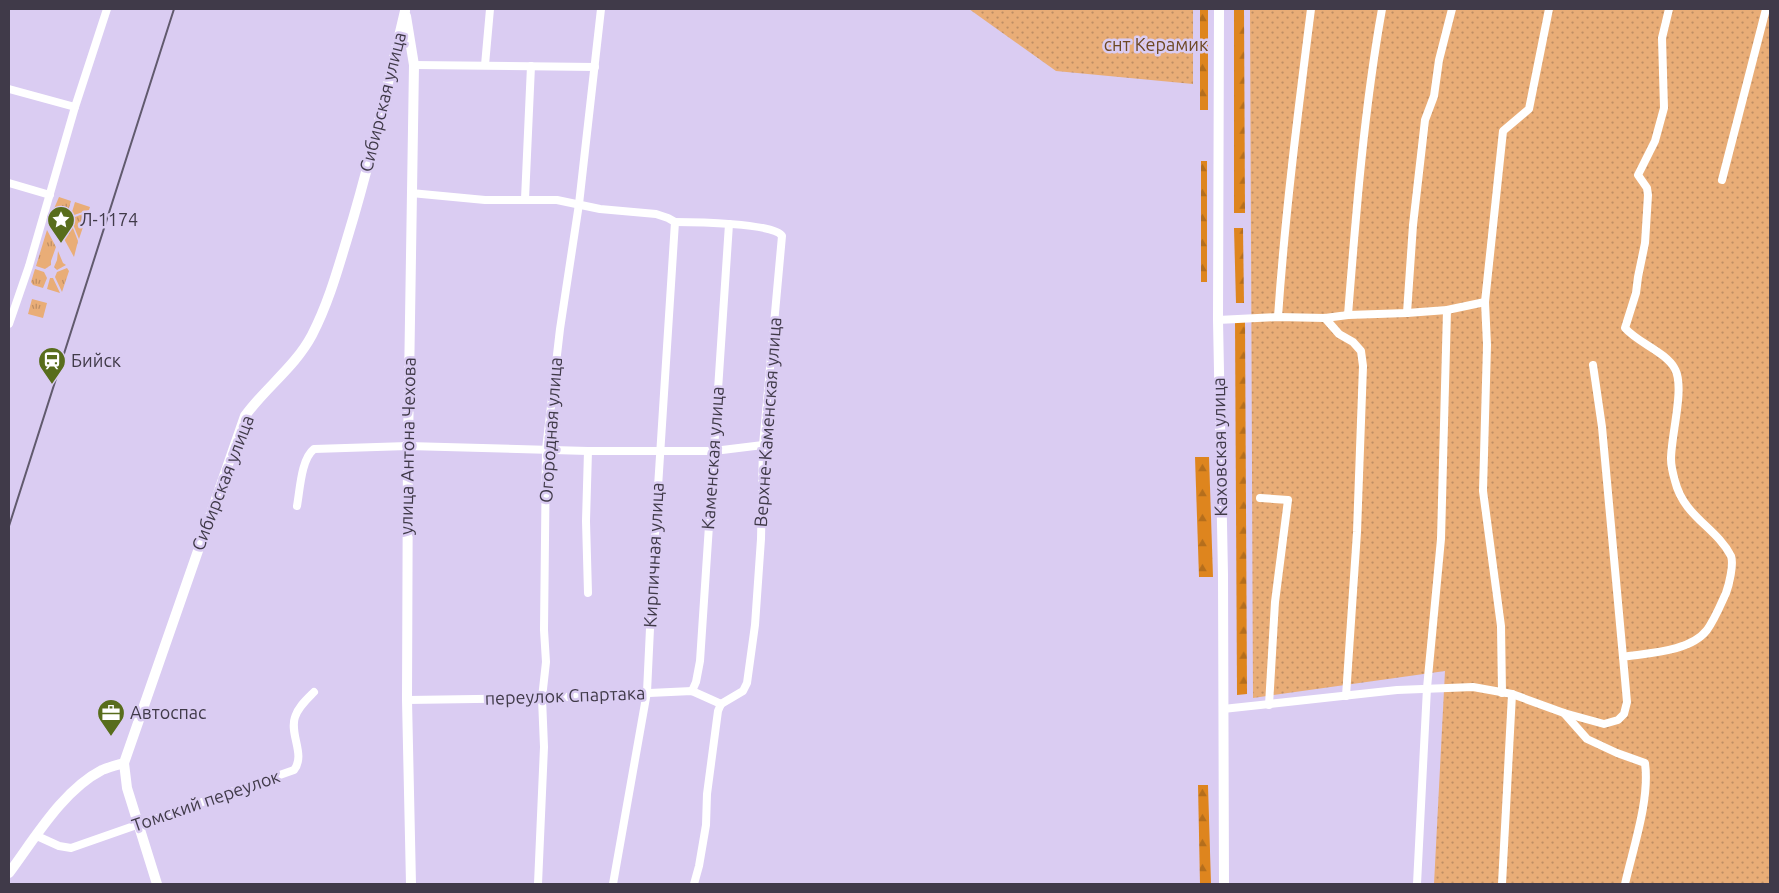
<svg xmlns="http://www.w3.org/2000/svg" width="1779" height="893" viewBox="0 0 1779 893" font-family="Ubuntu,sans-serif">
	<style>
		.grass { fill: url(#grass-tufts) }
		.forest { fill: url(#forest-firs) }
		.garden { fill: url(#garden-dots) }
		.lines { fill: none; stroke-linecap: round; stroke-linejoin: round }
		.street { stroke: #fff; stroke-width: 8 }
		.secondary { stroke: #fff; stroke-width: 10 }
		.rail { stroke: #615a6e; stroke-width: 2 }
		.labels { text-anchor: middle; stroke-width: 5; stroke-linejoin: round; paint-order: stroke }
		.park-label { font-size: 18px; fill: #6d4823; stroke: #daccf2 }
		.street-label { font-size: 18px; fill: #403a49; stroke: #daccf2 }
		.poi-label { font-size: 18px; fill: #403a49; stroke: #daccf2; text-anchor: start }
	</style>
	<defs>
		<pattern id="grass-tufts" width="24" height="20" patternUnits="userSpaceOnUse" patternTransform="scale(1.25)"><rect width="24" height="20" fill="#e9ad77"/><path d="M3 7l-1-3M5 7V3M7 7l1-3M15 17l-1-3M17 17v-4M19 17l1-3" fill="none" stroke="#be8e64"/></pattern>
		<pattern id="forest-firs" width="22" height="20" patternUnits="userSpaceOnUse" patternTransform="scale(1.25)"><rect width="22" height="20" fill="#de851e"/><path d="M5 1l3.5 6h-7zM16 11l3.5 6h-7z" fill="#b56e1c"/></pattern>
		<pattern id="garden-dots" width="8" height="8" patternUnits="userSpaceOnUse" patternTransform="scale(1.25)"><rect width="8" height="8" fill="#e9ad77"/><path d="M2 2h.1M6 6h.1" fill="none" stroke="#be8e64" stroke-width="1.8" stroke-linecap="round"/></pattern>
	</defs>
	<rect width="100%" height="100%" fill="#daccf2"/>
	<!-- grass -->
	<g class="grass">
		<path d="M59,197L71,201L68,211L63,214L53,211Z"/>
		<path d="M75,202L90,207L89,210L74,215L72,212Z"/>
		<path d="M88,212L79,239L72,222L75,217Z"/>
		<path d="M52,214L62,218L65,223L61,233Z"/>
		<path d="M71,223L78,241L74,257L63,237L68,224Z"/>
		<path d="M47,230L56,247L51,261V265L45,269L36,266Z"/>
		<path d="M58,251L63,263L66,265L57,270L54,267L57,260Z"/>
		<path d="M67,268L69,271L62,292L55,277L57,272Z"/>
		<path d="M35,269L44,272L47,278L43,288L33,285L31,282Z"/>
		<path d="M50,278H53L60,293L47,289Z"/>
		<path d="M32,299L47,303L43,318L28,314Z"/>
	</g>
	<!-- forest -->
	<g class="forest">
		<rect x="1200" y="9" width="8" height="101"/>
		<path d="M1234,9H1244L1245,213H1234Z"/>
		<rect x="1201" y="161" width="6" height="121"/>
		<path d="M1234,228H1243L1244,303H1236Z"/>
		<path d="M1235,321H1245L1247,694L1237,695Z"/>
		<path d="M1195,457H1209L1213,577H1199Z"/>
		<path d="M1198,785H1208L1211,884H1200Z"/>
	</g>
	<!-- garden -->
	<g class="garden">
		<path d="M969,9H1193V84L1056,71Z"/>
		<path d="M1250,9H1770V884H1434L1445,671L1253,698Z"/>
	</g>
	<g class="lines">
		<!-- street -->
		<g class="street">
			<path d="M414,65L595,67"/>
			<path d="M485,65L490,9"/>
			<path d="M9,89L75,107"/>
			<path d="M1722,180L1766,9"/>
			<path d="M9,183L50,195"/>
			<path d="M411,193L485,200H557L600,209L656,214L668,218L675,222"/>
			<path d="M525,199L531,66"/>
			<path d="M675,222C691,222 775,223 782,236L763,445L761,539L755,625L747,683L743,691L721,704"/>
			<path d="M1407,313L1413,225L1425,120L1434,96L1439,60L1452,9"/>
			<path d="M1348,315C1356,213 1364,110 1382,9"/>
			<path d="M1278,317C1285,214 1298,112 1311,9"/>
			<path d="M1325,318L1339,334L1353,342L1361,351L1363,366L1357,532L1346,696"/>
			<path d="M1218,320L1278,317L1325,318L1348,315L1407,313L1447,310L1485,302"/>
			<path d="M9,324L29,266L75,107L107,9"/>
			<path d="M1593,365L1602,427L1623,657"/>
			<path d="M588,451L586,521L588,593"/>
			<path d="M1260,498L1288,500L1275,602L1269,705"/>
			<path d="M297,506C300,490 301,459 314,449L408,446L588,451H714L763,445"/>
			<path d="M692,691L696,682L700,661L729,224"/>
			<path d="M1502,693L1501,626L1483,491L1487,345L1485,302L1503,131L1529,109L1549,9"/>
			<path d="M407,700L542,698L692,691L721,704"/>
			<path d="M1223,709L1397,690L1473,687L1512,694L1564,713L1604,724L1618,720L1624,714L1627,702L1623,657C1648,653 1690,652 1707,630C1715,619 1720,606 1726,593C1729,585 1734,564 1731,556C1716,527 1684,517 1675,481C1673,474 1671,466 1671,459C1671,435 1685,388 1675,369C1666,352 1638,343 1625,328L1636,293L1638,277L1645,243L1648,195L1647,188L1638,175L1655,141L1664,108L1662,38L1669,9"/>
			<path d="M1564,713L1587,739L1617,753L1645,763C1650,800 1633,848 1625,884"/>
			<path d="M37,836L59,846L71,848L294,770C306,755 289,734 295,717C298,707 307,699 314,692"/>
			<path d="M538,884L544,747L542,698L546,662L544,630L546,449L560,329L579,204L601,9"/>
			<path d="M613,884L647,692L653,565L675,222"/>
			<path d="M694,884L699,866L706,825L707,794L718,711L721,704"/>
			<path d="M1417,884L1427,688L1441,539L1447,310"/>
			<path d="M1502,884L1512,694"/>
		</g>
		<!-- secondary -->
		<g class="secondary">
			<path d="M1219,9L1218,320L1223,575L1224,884"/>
			<path d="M406,16L414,65L408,446L407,700L411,884"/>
			<path d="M9,873C35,838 63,790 102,770C109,767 117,765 124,763"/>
			<path d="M157,884L127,788L124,763L245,416C266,387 295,367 312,335C328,304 337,272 347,239C370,164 387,87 405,11"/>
		</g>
		<!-- rail -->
		<path class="rail" d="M9,526L174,9"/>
	</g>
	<!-- icons -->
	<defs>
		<symbol id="sight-pin" viewBox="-11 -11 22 30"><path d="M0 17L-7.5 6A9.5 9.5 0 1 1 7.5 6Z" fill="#586d1c" stroke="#daccf2"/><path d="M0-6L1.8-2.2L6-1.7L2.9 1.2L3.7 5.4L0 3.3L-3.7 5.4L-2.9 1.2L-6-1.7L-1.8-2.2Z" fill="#fff"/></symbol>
		<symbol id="station-pin" viewBox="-11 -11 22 30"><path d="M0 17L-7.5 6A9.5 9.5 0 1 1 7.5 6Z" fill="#586d1c" stroke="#daccf2"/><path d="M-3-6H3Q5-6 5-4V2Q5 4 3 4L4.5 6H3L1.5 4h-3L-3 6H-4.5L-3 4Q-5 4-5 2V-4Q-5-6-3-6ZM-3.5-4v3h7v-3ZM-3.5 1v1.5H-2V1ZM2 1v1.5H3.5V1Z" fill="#fff"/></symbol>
		<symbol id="office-pin" viewBox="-11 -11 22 30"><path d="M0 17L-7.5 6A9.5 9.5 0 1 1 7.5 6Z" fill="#586d1c" stroke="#daccf2"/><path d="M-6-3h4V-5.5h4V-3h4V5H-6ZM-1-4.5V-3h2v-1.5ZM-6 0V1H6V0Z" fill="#fff"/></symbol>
	</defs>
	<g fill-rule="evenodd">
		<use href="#sight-pin" x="45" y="204" width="32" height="43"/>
		<use href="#station-pin" x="36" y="345" width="32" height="43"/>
		<use href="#office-pin" x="95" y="697" width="32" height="43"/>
	</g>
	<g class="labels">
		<!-- park labels -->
		<g class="park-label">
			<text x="1156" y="51">снт Керамик</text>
		</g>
		<!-- street labels -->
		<g class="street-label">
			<text transform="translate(383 102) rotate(-76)" y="6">Сибирская улица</text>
			<text transform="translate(768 422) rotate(-86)" y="6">Верхне-Каменская улица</text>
			<text transform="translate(551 430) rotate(-86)" y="6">Огородная улица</text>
			<text transform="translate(408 446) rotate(-89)" y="6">улица Антона Чехова</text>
			<text transform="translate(1220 447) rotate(-91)" y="6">Каховская улица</text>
			<text transform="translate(713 458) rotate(-86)" y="6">Каменская улица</text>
			<text transform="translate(223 483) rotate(-69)" y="6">Сибирская улица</text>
			<text transform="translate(654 555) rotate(-87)" y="6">Кирпичная улица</text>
			<text transform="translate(565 696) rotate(-2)" y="6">переулок Спартака</text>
			<text transform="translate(206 801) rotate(-19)" y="6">Томский переулок</text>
		</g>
		<!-- poi labels -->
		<g class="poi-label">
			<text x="80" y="226">Л-1174</text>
			<text x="71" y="367">Бийск</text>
			<text x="130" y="719">Автоспас</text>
		</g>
	</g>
	<!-- border -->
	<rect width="1779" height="893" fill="none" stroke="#403a49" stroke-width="20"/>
</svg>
